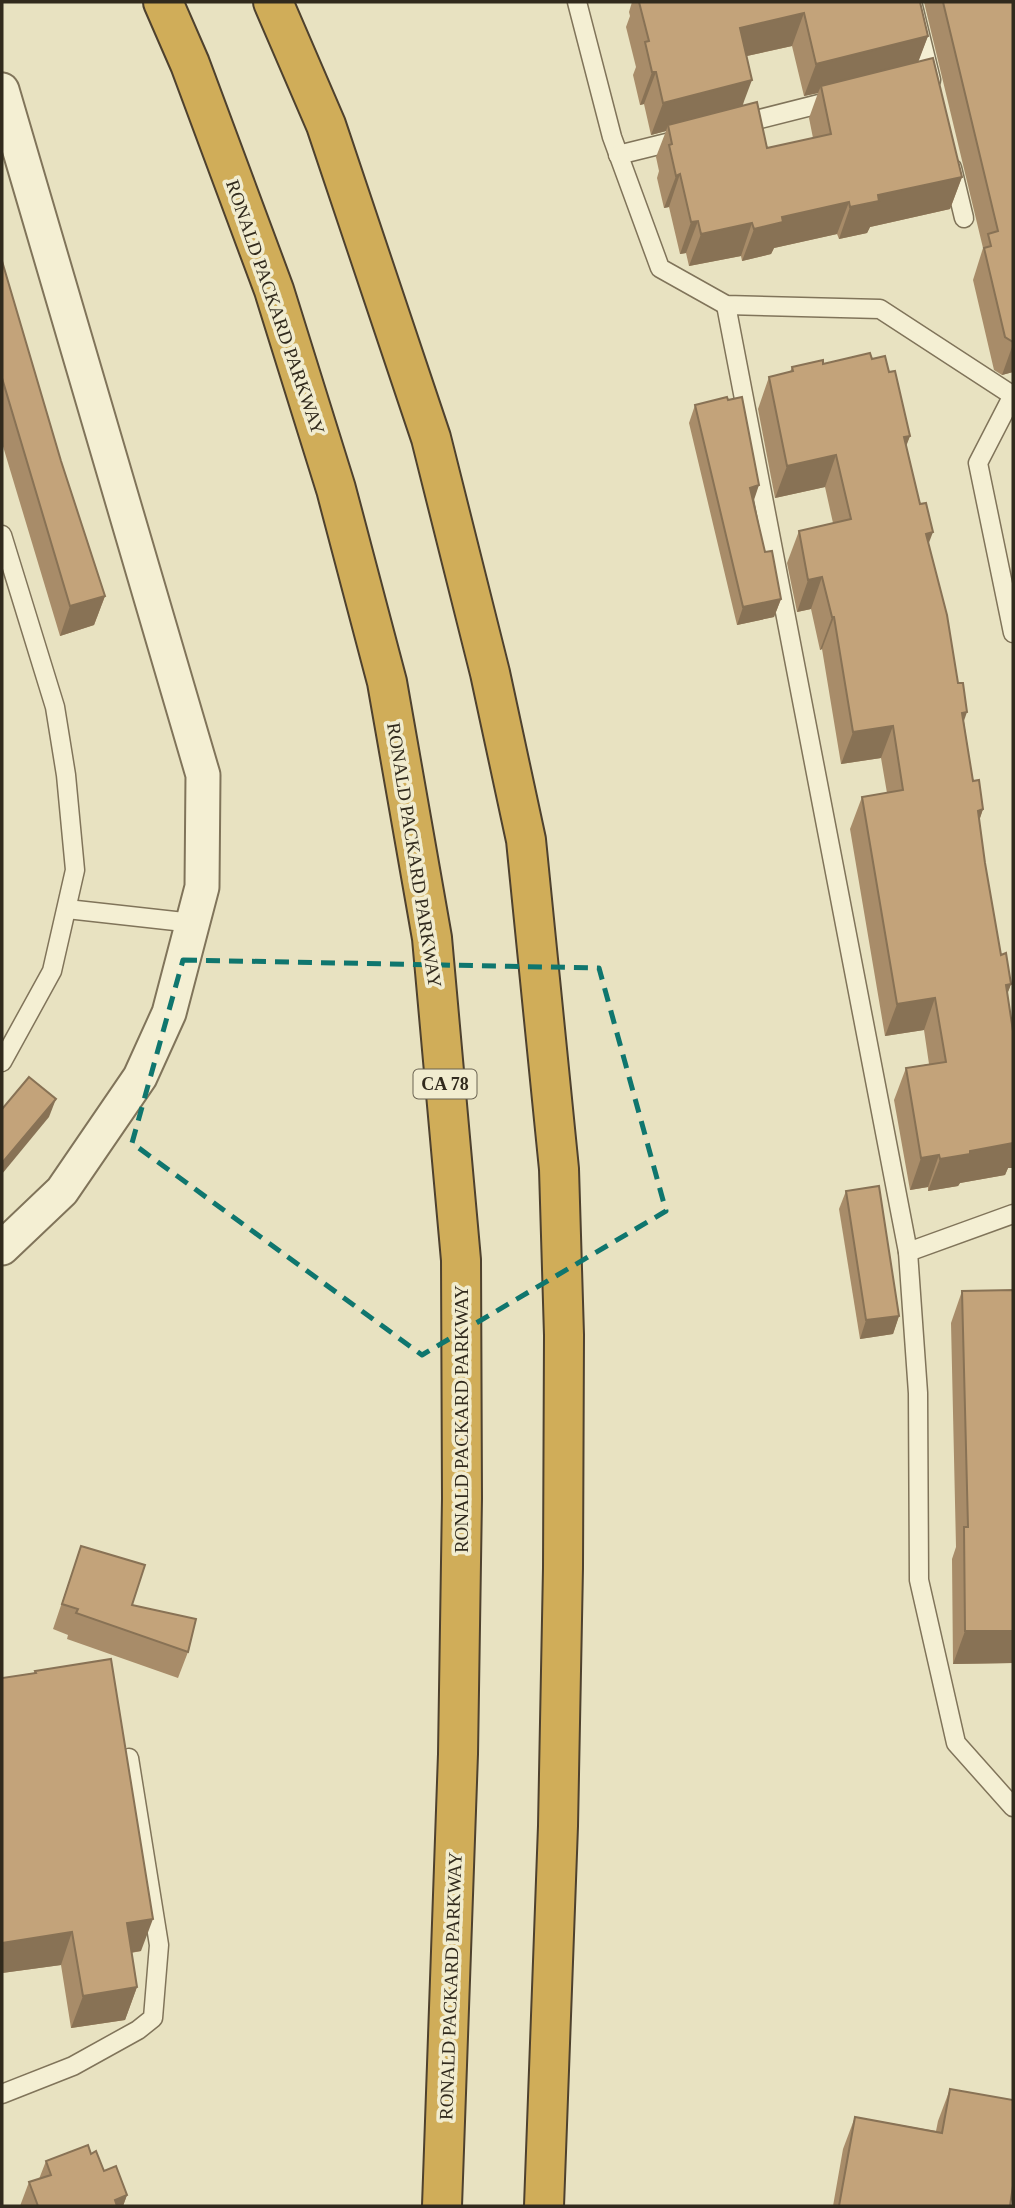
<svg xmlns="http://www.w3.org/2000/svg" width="1015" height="2208" viewBox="0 0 1015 2208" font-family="Georgia,serif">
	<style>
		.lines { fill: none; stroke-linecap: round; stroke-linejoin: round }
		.lane-casing { stroke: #80745a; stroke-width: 21 }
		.street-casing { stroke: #80745a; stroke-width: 37 }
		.highway-casing { stroke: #4e412e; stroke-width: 42 }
		.lane { stroke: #f4efd3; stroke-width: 18 }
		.street { stroke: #f4efd3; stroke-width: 33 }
		.highway { stroke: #d0ad59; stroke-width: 38 }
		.wall { fill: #a88c69; fill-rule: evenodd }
		.shaded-wall { fill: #887255 }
		.building { fill: #c3a37a; stroke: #887255; stroke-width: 2 }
		.marked { fill: none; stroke: #0f766e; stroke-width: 5; stroke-dasharray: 14 9; stroke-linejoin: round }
		.labels { text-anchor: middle; stroke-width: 7; stroke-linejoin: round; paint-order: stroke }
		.shield { fill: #f1eccf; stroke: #6b6452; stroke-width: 2 }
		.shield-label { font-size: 18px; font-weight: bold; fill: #312a1d }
		.street-label { font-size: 19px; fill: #312a1d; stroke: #f1eccf }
	</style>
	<rect width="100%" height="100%" fill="#e8e2c1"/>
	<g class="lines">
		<defs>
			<g id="lane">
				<path d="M577,2L612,137L660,268L726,305L880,309L1012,395"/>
				<path d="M912,2L931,80"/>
				<path d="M740,124L835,100"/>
				<path d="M618,155L683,139"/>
				<path d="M952,168L964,218"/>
				<path d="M726,305L908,1252L918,1393L919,1580L956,1743L1013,1807"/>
				<path d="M1013,395L978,463L1013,633"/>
				<path d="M2,535L55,707L66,775L75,870L52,971L2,1062"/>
				<path d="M67,909L193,923"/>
				<path d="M908,1252L1013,1214"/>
				<path d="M2,2094L73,2066L138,2030L153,2018L159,1945L129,1758"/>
			</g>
			<path id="street" d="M2,90L203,775L202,887L169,1013L140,1077L62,1191L2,1248"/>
			<g id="highway">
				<path d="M163,2L190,64L274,290L336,489L387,682L432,938L461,1260L462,1498L458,1754L442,2206"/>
				<path d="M273,2L326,125L431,438L490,673L526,840L559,1169L564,1335L563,1568L558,1826L544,2206"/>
			</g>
		</defs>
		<!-- lane casing -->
		<use href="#lane" class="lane-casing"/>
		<!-- street casing -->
		<use href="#street" class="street-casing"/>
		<!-- highway casing -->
		<use href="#highway" class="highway-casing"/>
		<!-- lane -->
		<use href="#lane" class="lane"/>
		<!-- street -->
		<use href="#street" class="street"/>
		<!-- highway -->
		<use href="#highway" class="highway"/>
	</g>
	<!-- wall -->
	<g class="wall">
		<path d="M632,2H920L928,36L918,61L962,177L950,209L870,227L867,233L839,239L837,234L774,248L771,254L742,261L741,256L689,266L686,253L680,254L669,207L664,208L657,178L659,171L656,157L666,131L651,135L644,104L640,105L633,75L636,67L626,27L630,16L629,12ZM792,46L804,96L818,93L809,118L813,138L767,148L743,106L747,56Z"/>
		<path d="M924,2H1013V372L1002,375L994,370L973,280L983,248Z"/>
		<path d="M2,261L61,461L105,596L94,625L60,636L2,443Z"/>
		<path d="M872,359L889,372L910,436L906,445L928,543L964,722L973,781L983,809L979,821L985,863L1001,955L1011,984L1007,994L1013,1031V1168H1008L1005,1175L960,1183L958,1186L928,1191V1187L910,1190L894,1100L906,1068L929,1064L924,1030L885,1036L850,829L862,797L887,793L881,758L841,764L822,649L820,650L811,609L797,612L787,563L799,531L833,523L825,487L775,498L758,409L769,377L790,372L792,367Z"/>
		<path d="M695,405L753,502L765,552L781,599L774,617L737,625L689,423Z"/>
		<path d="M846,1191L899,1316L893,1334L860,1339L839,1209Z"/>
		<path d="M1013,1290V1663L953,1664L952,1559L956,1547L951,1323L962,1291Z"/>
		<path d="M81,1546L132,1605L188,1652L178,1678L67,1639L68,1635L53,1629Z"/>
		<path d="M35,1671L141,1951L131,1953L137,1987L125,2020L71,2028L61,1965L2,1973V1678L34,1673Z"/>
		<path d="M950,2089L1010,2206H833L843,2149L855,2117L936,2131L938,2121Z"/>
		<path d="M91,2154L104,2171L127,2195L123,2206H20L29,2182L39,2179L46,2161Z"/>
	</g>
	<!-- shaded-wall -->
	<g class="shaded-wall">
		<path d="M804,13L792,46L728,60L740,28Z"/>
		<path d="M928,36L916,68L821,86L818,93L804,96L816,64Z"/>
		<path d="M652,72H656L644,104L640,105Z"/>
		<path d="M752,80L740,112L668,125L666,131L651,135L663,103Z"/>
		<path d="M680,174L669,207L664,208L676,176Z"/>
		<path d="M962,177L950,209L870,227L867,233L839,239L850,207L878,195Z"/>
		<path d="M849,202L837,234L774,248L771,254L742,261L754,229L782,217Z"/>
		<path d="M698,221L686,253L680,254L691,222Z"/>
		<path d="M752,223L741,256L689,266L701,234Z"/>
		<path d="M1013,344V372L1002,375Z"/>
		<path d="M910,436L898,468L904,437Z"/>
		<path d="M836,455L825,487L775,498L787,466Z"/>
		<path d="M759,485L753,503L750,488Z"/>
		<path d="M933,532L921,564L926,534Z"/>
		<path d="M822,577L811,609L797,612L808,580Z"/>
		<path d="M105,596L94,625L60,636L70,606Z"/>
		<path d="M781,599L774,617L737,625L743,607Z"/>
		<path d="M832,617H834L822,649L820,650Z"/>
		<path d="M967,712L956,744L962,713Z"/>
		<path d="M893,726L881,758L841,764L853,732Z"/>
		<path d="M983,809L972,842L978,811Z"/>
		<path d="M1011,984L999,1017L1006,985Z"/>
		<path d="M935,998L924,1030L885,1036L897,1004Z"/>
		<path d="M56,1099L49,1117L2,1174V1163Z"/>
		<path d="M1013,1143V1168H1008L1005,1175L960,1183L958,1186L928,1191L940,1159L970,1151Z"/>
		<path d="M939,1155L928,1187L910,1190L921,1158Z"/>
		<path d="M899,1316L893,1334L860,1339L866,1320Z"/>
		<path d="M965,1631H1013V1663L953,1664Z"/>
		<path d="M153,1919L141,1951L115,1955L127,1923Z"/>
		<path d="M72,1932L61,1965L2,1973V1943Z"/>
		<path d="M137,1987L125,2020L71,2028L83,1996Z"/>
		<path d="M127,2195L123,2206H112L115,2200Z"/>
	</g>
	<!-- building -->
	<g class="building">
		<path d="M639,2H920L928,36L816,64L804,13L740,28L752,80L663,103L656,72H652L645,42L649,41Z"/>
		<path d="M943,2H1013V342L1005,337L984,248L991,246L988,234L998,231Z"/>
		<path d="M933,58L962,177L878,195L879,201L850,207L849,202L782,217L783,222L754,229L752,223L701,234L698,221L691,222L680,174L676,176L669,145L672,144L668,125L757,102L767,148L831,134L821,86Z"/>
		<path d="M2,261L61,461L105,596L70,606L2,378Z"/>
		<path d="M870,353L872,359L885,356L889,372L895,371L910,436L904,437L920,504L926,503L933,532L926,534L947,615L958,683H963L967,712L962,713L973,781L979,780L983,809L978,811L985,863L1001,955L1006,953L1011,984L1006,985L1013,1031V1143L970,1151V1154L940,1159L939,1155L921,1158L906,1068L946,1062L935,998L897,1004L862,797L903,790L893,726L853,732L834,617H832L822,577L808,580L799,531L851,519L836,455L787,466L769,377L793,371L792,367L823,360V364Z"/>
		<path d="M727,397L728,400L742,397L759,485L750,488L765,552L772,551L781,599L743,607L695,405Z"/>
		<path d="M29,1077L56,1099L2,1163V1109Z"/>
		<path d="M879,1186L899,1316L866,1320L846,1191Z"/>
		<path d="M1013,1290V1631H965L964,1527H968L962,1291Z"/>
		<path d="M81,1546L145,1565L132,1605L196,1619L188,1652L76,1613L78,1609L62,1604Z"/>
		<path d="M111,1659L153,1919L127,1923L137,1987L83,1996L72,1932L2,1943V1678L36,1673L35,1671Z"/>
		<path d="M950,2089L1013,2100V2186L1010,2206H839L855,2117L942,2133Z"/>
		<path d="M88,2145L91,2154L96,2151L104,2171L116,2166L127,2195L115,2200L117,2206H38L29,2182L51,2175L46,2161Z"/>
	</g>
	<!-- marked area -->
	<path class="marked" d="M183,960L599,968L666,1211L422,1355L132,1143Z"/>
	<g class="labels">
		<!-- shield labels -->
		<rect class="shield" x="413.5" y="1069.5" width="63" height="29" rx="5"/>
		<g class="shield-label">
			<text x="445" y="1090">CA 78</text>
		</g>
		<!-- street labels -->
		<g class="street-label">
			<text transform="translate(276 307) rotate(71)" y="7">RONALD PACKARD PARKWAY</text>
			<text transform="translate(415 855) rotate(81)" y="7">RONALD PACKARD PARKWAY</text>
			<text transform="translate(461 1419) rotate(-90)" y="7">RONALD PACKARD PARKWAY</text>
			<text transform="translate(450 1986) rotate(-88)" y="7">RONALD PACKARD PARKWAY</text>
		</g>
	</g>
	<!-- border -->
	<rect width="1015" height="2208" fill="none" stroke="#312a1d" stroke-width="7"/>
</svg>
